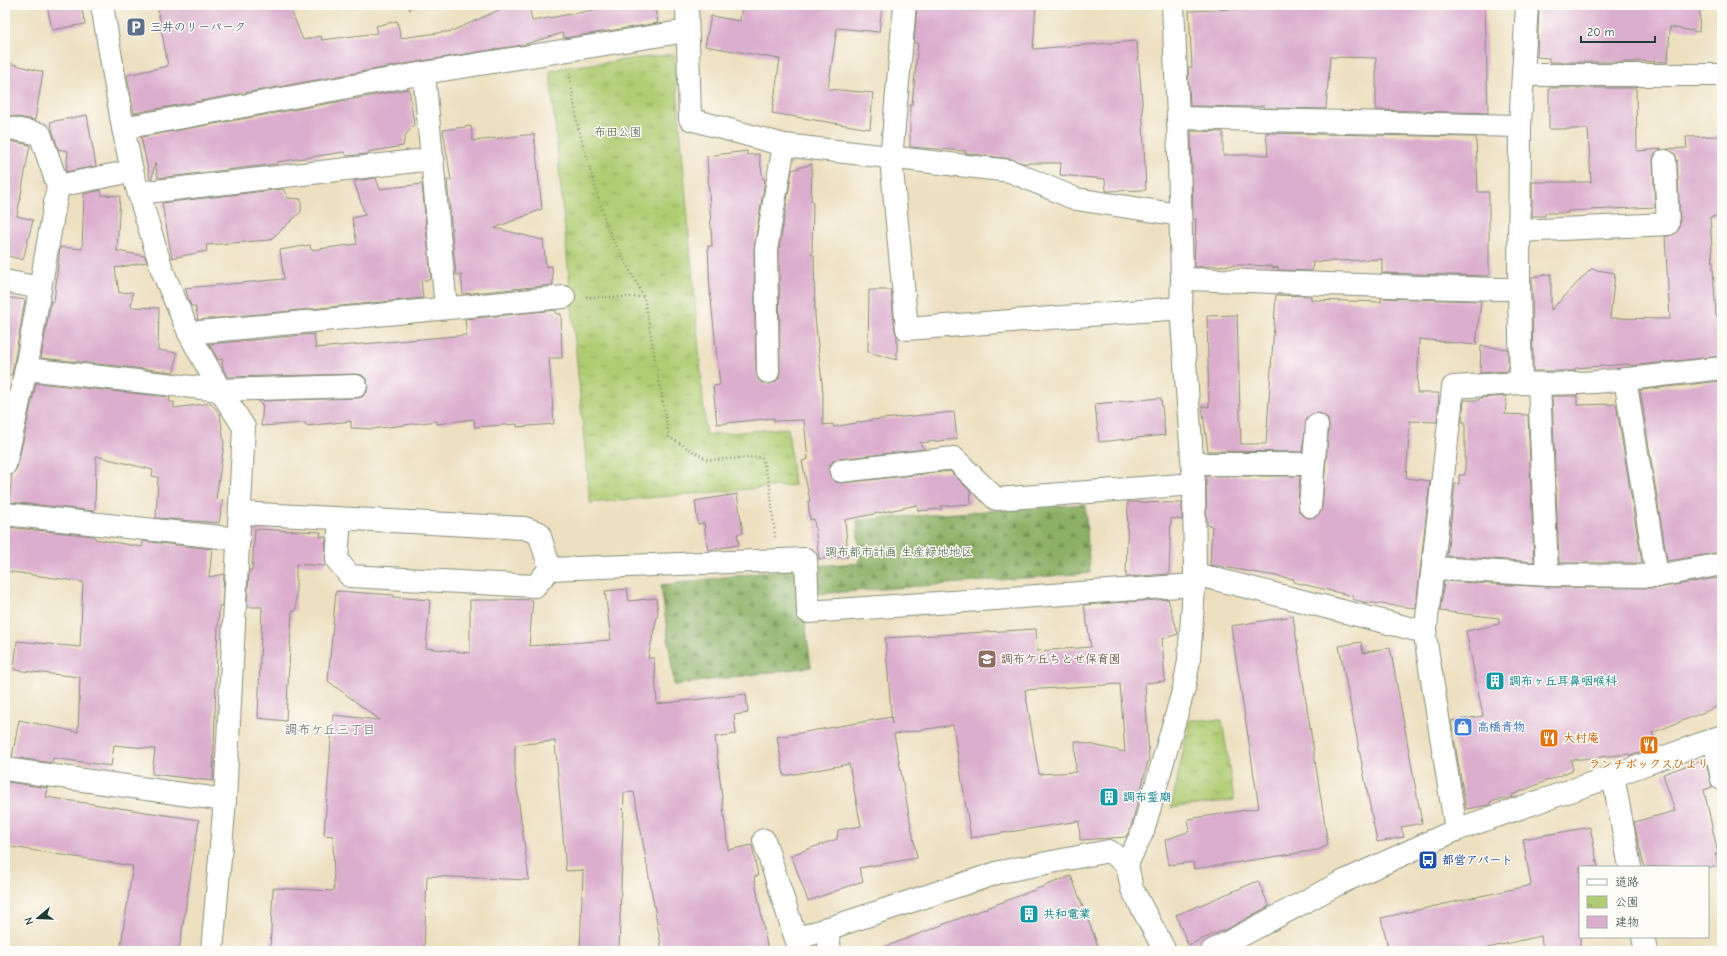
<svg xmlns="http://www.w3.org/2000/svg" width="1727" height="956" viewBox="0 0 1727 956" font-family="'Comic Neue','Klee One',sans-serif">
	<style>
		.forest { fill: url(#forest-firs); stroke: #56764c }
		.park { fill: url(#park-tufts); stroke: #688554 }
		.building { fill: #dbaecd; fill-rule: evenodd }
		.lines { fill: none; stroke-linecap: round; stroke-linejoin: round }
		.minor-casing { stroke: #868e7a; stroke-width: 24 }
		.path { stroke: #868e7a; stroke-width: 2.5; stroke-dasharray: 1 3; stroke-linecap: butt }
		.minor { stroke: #fff; stroke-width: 22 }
		.labels { text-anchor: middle; stroke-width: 3; stroke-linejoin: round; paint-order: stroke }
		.service-label { font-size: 12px; font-weight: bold; fill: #4e5e75; stroke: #fdfcf7; text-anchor: start }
		.park-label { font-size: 12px; fill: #436144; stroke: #fdfcf7 }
		.education-label { font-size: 12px; font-weight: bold; fill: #785e54; stroke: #fdfcf7; text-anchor: start }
		.culture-label { font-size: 12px; font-weight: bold; fill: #0d838f; stroke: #fdfcf7; text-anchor: start }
		.shop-label { font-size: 12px; font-weight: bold; fill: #366cbe; stroke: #fdfcf7; text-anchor: start }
		.food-label { font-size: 12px; font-weight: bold; fill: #c56008; stroke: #fdfcf7; text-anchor: start }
		.transit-label { font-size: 12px; font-weight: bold; fill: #164399; stroke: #fdfcf7; text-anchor: start }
		.neighbourhood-label { font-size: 13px; fill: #61656a; stroke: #fdfcf7 }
	</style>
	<defs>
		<pattern id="forest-firs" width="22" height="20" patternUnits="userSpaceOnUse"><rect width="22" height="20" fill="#8cb065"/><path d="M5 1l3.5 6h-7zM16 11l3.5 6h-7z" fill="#729054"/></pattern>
		<pattern id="park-tufts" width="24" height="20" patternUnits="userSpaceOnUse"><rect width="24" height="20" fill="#b0cd73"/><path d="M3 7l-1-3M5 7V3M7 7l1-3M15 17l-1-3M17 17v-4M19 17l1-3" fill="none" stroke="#8fa85f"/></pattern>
	</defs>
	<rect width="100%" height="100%" fill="#fdfcf7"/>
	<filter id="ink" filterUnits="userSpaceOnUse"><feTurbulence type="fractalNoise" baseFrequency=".025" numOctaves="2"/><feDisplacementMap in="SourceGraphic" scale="8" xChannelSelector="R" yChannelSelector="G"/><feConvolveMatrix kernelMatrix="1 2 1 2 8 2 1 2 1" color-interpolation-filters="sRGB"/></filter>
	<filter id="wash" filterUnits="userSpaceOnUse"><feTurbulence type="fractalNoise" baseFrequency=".012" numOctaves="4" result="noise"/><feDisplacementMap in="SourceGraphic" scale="16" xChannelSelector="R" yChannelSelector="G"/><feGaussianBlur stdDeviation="0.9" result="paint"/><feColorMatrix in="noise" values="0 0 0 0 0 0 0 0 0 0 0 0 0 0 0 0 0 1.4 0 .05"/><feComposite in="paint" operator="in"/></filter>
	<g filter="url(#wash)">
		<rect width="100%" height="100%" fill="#ede0c0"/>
		<!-- forest -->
		<g class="forest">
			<path d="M1085,504L1090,573L817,594L815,566L860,563L857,520Z"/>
			<path d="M798,568L811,667L674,685L661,585Z"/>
		</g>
		<!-- park -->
		<g class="park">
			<path d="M674,54L706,435L788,428L794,485L590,503L550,71L568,67Z"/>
			<path d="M1190,720H1222L1234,800L1171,808Z"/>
		</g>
		<g id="blocks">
			<!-- building -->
			<g class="building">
				<path d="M47,5H81L85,24L52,30Z"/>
				<path d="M157,5H289L303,40L321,36L322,40L378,33L376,26L397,21L401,38L452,31L499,10L498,5H529L532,21L622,5H654L658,23L564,38L563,33L522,45L422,61L134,113L127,75L168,66Z"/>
				<path d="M742,5H882L879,32L837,28L828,89L873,93L870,129L772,113L780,59L705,46L711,16L740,21Z"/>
				<path d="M917,5H1036L1033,49L1137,41L1142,101L1146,190L1106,191L1105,179L1060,175L1061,163H1022L1011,159L965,153V151L910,147V105H912L918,43H914Z"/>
				<path d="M1238,5H1485L1488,113L1376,110V58L1330,57L1326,109L1264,108V106L1251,107L1190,106L1188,67H1192L1189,11L1238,9Z"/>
				<path d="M1539,5H1700L1699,32L1670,27L1668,62L1636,61V62H1549V58L1537,57Z"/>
				<path d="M5,62L43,72L35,120L5,115Z"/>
				<path d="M1549,88H1636L1637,151L1662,149L1654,155L1653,161L1655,207L1568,211V213H1545V216H1532V182H1591L1588,129H1549Z"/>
				<path d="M409,89L414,124L405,136L403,146L368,152V154L347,156L344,152L277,162V164L158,178L155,163L152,179H150L141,137Z"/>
				<path d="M87,115L96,166L66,172L68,151L58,149L50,122Z"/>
				<path d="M471,126L473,141L534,134L542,209L495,228L543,240L546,267L552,266L553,285L463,294L461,274L456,275L447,180H451L443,130Z"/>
				<path d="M1191,131L1223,132V155H1268L1266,133L1476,137L1478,192H1489V276L1382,273V259L1313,262L1312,271L1278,270V267L1272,268V266L1239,265L1194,267L1196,219H1193Z"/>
				<path d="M1722,136V216L1710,217L1716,316H1722V356L1630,366L1629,364L1575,368V371H1533L1532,277L1551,274V310L1591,269L1615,273L1610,318L1670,319L1665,237L1675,234L1679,229L1680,223L1677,160L1675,154L1667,149L1687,148L1686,137Z"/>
				<path d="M5,140L30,145L17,216L33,220L23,260L5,255Z"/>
				<path d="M747,151V155L759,154L763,179H765L754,249L756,372L758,379L762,383L769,384L775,382L779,378L780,372L779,250L792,170L812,164L811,201H813L812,255H814L815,316L823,393V425L833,424L834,427L872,420L954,412L957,439L919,443L925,449L839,459L833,461L829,466V472L831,478L836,482L842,483L950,471L970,491L971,504L941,506V509L918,511L917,505L845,520L848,557L819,559L814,519L810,520L808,501H810L802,461L808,459L804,420L774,421V418L717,424L713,386L720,385L710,291L708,246H712L707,156Z"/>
				<path d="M376,178L380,189L422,184L431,279L421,281L423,298L198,320L195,306H191L185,288L284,279L280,250L310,245L311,250L357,244L352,218L365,215L354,181Z"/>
				<path d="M283,189L288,198L301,199V212L270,240L206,245L207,251L172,258L162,203Z"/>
				<path d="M101,190L102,195L120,196L117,251L145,256L147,262L115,268L119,293L133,292L131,307L159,308L158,350L177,353L174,372L41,358L51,301L54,302L60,247L82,249L84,194Z"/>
				<path d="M869,290H891L895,330L897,336V360L868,352Z"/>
				<path d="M1276,295L1311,296V300L1381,302V298L1481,301L1476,345L1419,339L1417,393H1438L1439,399L1437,422L1410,421L1406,478L1430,481L1416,608L1363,602L1352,599L1353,596L1293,582L1294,579L1210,565L1212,526L1207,525L1206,476H1300L1298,505L1299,512L1303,516L1309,518L1315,517L1320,513L1322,507L1329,426L1328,419L1324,415L1318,413L1312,414L1307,418L1302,452L1208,451L1202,406L1209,407L1207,316L1237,315L1241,444H1266Z"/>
				<path d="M5,297L25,300L12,375L5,374Z"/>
				<path d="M556,310V314H561L562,358H549L554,424L517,427V424L475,427L474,419L437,424V421L372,429L351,428V421L306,426V423L261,426L263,405L260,404L259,401L357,398L362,397L367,392L368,386L367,380L362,375L356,374L227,377L223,369L222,359L218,360L209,344L314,334L316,348L467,335L465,319Z"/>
				<path d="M1481,346L1508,349V371L1480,373Z"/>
				<path d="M1722,381V552L1667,561L1640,390Z"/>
				<path d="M36,383L170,397L169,402H174V408L211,403L220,414L224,444L216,499L223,500L219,523L156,518L158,477L152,476L153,470L96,456L95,511L9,502L12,475L17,468Z"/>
				<path d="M1507,396L1505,414L1528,415L1534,562L1447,556L1455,484H1459V475H1465V422H1462L1464,400H1479L1480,398Z"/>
				<path d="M1552,396H1577V405L1616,404L1642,563H1559Z"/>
				<path d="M1161,398L1165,435L1099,442L1095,404Z"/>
				<path d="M737,494L743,533L737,534L739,545L708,550L704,523L698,524L695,501Z"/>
				<path d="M1128,502L1182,503V520L1171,518L1169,574L1126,577Z"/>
				<path d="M6,527L95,536V539L142,547L143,541L212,549L209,577L224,574L222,606H219L217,648L213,781L152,774L155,749L114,745L111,766L53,758L52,763L12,757L19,720L78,732L80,677L14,670L17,641L80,647L83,582L5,571Z"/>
				<path d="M255,529L321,532L320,537H326L325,566L296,564V611H292L286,721L258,718L262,607H247L249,570H252Z"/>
				<path d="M1722,577V705L1652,733L1658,746L1630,756V754L1571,760L1573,770L1512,795L1513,797L1490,802V805L1466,809L1451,721L1483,716L1466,631L1499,624V618L1440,611L1444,581L1546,587L1657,588Z"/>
				<path d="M627,589L629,601L656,598L658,612L648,658H654L657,704L746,694L748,713L734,715L736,734L715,737L728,850L752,845L758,876H754L768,951H662L634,792L624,793L619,951H580L583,870L566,871L555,741L515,745V774L529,880L427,876L424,951H270L273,888L334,891L333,836L324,835L333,715L380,720L328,681L336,591L394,595V597L430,600L426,648L470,653V600H505V599L533,600L529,646L611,640L605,591Z"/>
				<path d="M1168,599L1178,634L1162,639L1165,681L1145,683L1149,758L1131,827L1126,837L1080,840L1079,821L971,838L953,725L894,734L917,858L859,868L863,881L808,901L791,855L837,839L838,830L861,826L849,764L784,776L777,737L891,717L892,724L885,638L1036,629L1037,651L1091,647L1084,605ZM1120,684L1125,752L1075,741L1076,772L1039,774L1025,690Z"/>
				<path d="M1293,616L1328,845L1318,850L1194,869L1193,862L1169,865L1165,840L1190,831L1188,819L1259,808L1231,626Z"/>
				<path d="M1361,642L1363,653L1390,647L1422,823L1401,827L1404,837L1377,842L1339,646Z"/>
				<path d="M1705,759L1712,787L1704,790L1718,854H1715L1719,867H1644L1634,822L1675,811L1663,774Z"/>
				<path d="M8,782L48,788L46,797L199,820L179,951H120L133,866L5,846V796Z"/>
				<path d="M1590,827L1598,867H1580V951H1543L1541,936L1474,951H1389L1381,918L1531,885L1523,839Z"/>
				<path d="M1071,876L1100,951H879V949Z"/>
				<path d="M1258,881L1269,906L1229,928L1188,945L1176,915Z"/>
			</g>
		</g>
	</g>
	<g filter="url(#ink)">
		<use href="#blocks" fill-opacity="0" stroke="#868e7a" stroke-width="1"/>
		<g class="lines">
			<defs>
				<g id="minor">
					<path d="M102,5L123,128L132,171L162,270L189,333L220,390L244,427L225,800L212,951"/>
					<path d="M687,5L690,119L784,145L1010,171L1076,199L1180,215"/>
					<path d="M905,5L891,159L907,329L1181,308"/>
					<path d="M1527,5L1520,126L1519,289L1521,383C1587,387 1657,375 1722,368"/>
					<path d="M424,73L446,308"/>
					<path d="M1523,75H1717"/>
					<path d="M1178,118L1520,126"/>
					<path d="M5,127L40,134L58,186L26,369L5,465"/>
					<path d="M123,128L424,73L687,31"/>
					<path d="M58,186L132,171"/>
					<path d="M139,193L433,159"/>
					<path d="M1519,231L1668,224L1665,161"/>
					<path d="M1182,279C1294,282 1407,288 1519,289"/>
					<path d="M5,281L40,288"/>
					<path d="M189,333L564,297"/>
					<path d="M26,369L220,390L356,386"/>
					<path d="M768,372L766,249L784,145"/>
					<path d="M1625,379L1657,576"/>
					<path d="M1539,384L1547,575"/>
					<path d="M1193,461L1207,464H1313"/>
					<path d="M841,471L954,458L996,499L1194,484"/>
					<path d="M1310,506L1317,425"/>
					<path d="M240,513L524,528L539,533L550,569"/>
					<path d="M5,514L239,539"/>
					<path d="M340,519L337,560L350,576L535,586L550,569L806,559L808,612L1194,585"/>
					<path d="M1434,568L1547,575L1657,576L1722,564"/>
					<path d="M1195,574L1417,630L1425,636L1456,830"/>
					<path d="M1425,636L1453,387L1521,383"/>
					<path d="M1714,739L1722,779"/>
					<path d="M5,769L225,800"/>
					<path d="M1613,776L1630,867"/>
					<path d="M764,840L796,939L1000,872L1109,851L1127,864"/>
					<path d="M827,928L830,951"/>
					<path d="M1643,937L1646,951"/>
					<path d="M1165,951L1132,889L1127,864L1143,831L1184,688L1189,660L1195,574L1194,484L1181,308L1182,279L1178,118L1173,5"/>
					<path d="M1212,951L1338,884L1456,830L1613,776L1722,736"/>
				</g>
			</defs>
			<!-- minor casing -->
			<use href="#minor" class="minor-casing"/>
			<!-- path -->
			<g class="path">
				<path d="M409,9L419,5"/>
				<path d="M569,73L578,127L607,228L644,297L669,437L708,460L762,457L770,487L775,537"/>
				<path d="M586,297H644"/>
			</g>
			<!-- minor -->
			<use href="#minor" class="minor"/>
		</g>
	</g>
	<!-- icons -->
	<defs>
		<symbol id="parking-square" viewBox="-11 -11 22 22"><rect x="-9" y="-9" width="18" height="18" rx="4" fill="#5c6f8a" stroke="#fdfcf7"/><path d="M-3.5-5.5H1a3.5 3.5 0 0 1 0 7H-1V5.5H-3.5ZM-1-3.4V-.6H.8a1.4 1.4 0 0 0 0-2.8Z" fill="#fff"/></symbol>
		<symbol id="school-square" viewBox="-11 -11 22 22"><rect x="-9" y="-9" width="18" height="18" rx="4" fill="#8d6e63" stroke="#fdfcf7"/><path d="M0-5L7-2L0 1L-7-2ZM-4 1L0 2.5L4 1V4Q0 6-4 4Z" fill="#fff"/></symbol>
		<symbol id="building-square" viewBox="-11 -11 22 22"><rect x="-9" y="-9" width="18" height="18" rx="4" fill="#0f9aa8" stroke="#fdfcf7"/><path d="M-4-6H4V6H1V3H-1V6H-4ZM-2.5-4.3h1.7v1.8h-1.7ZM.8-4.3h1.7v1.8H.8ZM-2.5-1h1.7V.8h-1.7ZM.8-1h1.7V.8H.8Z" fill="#fff"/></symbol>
		<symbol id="shop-square" viewBox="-11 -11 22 22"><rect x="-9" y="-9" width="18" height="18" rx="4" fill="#3f7fe0" stroke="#fdfcf7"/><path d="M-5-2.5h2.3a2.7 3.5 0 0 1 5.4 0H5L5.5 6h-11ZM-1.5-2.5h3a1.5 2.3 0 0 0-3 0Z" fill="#fff"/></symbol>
		<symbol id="restaurant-square" viewBox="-11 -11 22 22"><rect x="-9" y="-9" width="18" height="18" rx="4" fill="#e8710a" stroke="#fdfcf7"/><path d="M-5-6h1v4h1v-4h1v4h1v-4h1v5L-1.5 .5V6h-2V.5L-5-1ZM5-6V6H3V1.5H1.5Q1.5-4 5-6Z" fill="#fff"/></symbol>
		<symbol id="bus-square" viewBox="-11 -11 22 22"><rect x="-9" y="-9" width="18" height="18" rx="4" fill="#1a4fb4" stroke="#fdfcf7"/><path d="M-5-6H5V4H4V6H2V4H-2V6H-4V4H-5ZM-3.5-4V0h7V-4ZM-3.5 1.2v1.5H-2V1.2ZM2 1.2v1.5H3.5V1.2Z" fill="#fff"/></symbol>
	</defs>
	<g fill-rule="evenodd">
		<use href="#parking-square" x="125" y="16" width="22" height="22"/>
		<use href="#school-square" x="976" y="648" width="22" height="22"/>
		<use href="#building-square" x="1484" y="670" width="22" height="22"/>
		<use href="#shop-square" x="1452" y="716" width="22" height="22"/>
		<use href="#restaurant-square" x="1538" y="727" width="22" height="22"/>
		<use href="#restaurant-square" x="1638" y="734" width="22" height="22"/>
		<use href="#building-square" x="1098" y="786" width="22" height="22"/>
		<use href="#bus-square" x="1417" y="849" width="22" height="22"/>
		<use href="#building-square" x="1018" y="903" width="22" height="22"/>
	</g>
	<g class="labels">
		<!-- service labels -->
		<g class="service-label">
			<text x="150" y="31">三井のリーパーク</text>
		</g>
		<!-- park labels -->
		<g class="park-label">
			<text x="618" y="136">布田公園</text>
			<text x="899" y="556">調布都市計画 生産緑地地区</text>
		</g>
		<!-- education labels -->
		<g class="education-label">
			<text x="1001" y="663">調布ケ丘ちとせ保育園</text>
		</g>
		<!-- culture labels -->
		<g class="culture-label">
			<text x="1509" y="685">調布ヶ丘耳鼻咽喉科</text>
			<text x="1123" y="801">調布霊廟</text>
			<text x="1043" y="918">共和電業</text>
		</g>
		<!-- shop labels -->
		<g class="shop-label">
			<text x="1477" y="731">高橋青物</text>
		</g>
		<!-- food labels -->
		<g class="food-label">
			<text x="1563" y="742">大村庵</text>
			<text x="1649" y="768" text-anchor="middle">ランチボックスひより</text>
		</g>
		<!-- transit labels -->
		<g class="transit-label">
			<text x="1442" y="864">都営アパート</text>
		</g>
		<!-- neighbourhood labels -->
		<g class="neighbourhood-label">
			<text x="330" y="734">調布ケ丘三丁目</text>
		</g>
	</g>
	<!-- margin -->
	<rect width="1727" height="956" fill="none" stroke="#fdfcf7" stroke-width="20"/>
	<!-- legend -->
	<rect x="1579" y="866" width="130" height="72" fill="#fdfcf7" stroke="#a4b0a9"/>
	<rect x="1587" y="879" width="20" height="6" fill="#ffffff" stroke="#a4b0a9"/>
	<text x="1615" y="886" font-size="12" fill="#1f3d34">道路</text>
	<rect x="1587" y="896" width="20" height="12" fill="url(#park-tufts)" stroke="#a4b0a9"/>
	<text x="1615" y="906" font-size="12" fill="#1f3d34">公園</text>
	<rect x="1587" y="916" width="20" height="12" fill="#dbaecd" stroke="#a4b0a9"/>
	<text x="1615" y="926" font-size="12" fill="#1f3d34">建物</text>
	<!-- north arrow -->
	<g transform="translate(38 918) rotate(251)" stroke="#fdfcf7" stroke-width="3" paint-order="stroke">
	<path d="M0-3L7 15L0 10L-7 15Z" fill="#1f3d34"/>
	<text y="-6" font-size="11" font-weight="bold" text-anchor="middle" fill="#1f3d34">N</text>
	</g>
	<!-- scale -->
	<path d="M1581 36v6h74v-6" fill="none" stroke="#1f3d34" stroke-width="2"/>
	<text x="1587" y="36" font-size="12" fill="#1f3d34" stroke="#fdfcf7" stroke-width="3" paint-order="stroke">20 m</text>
</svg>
